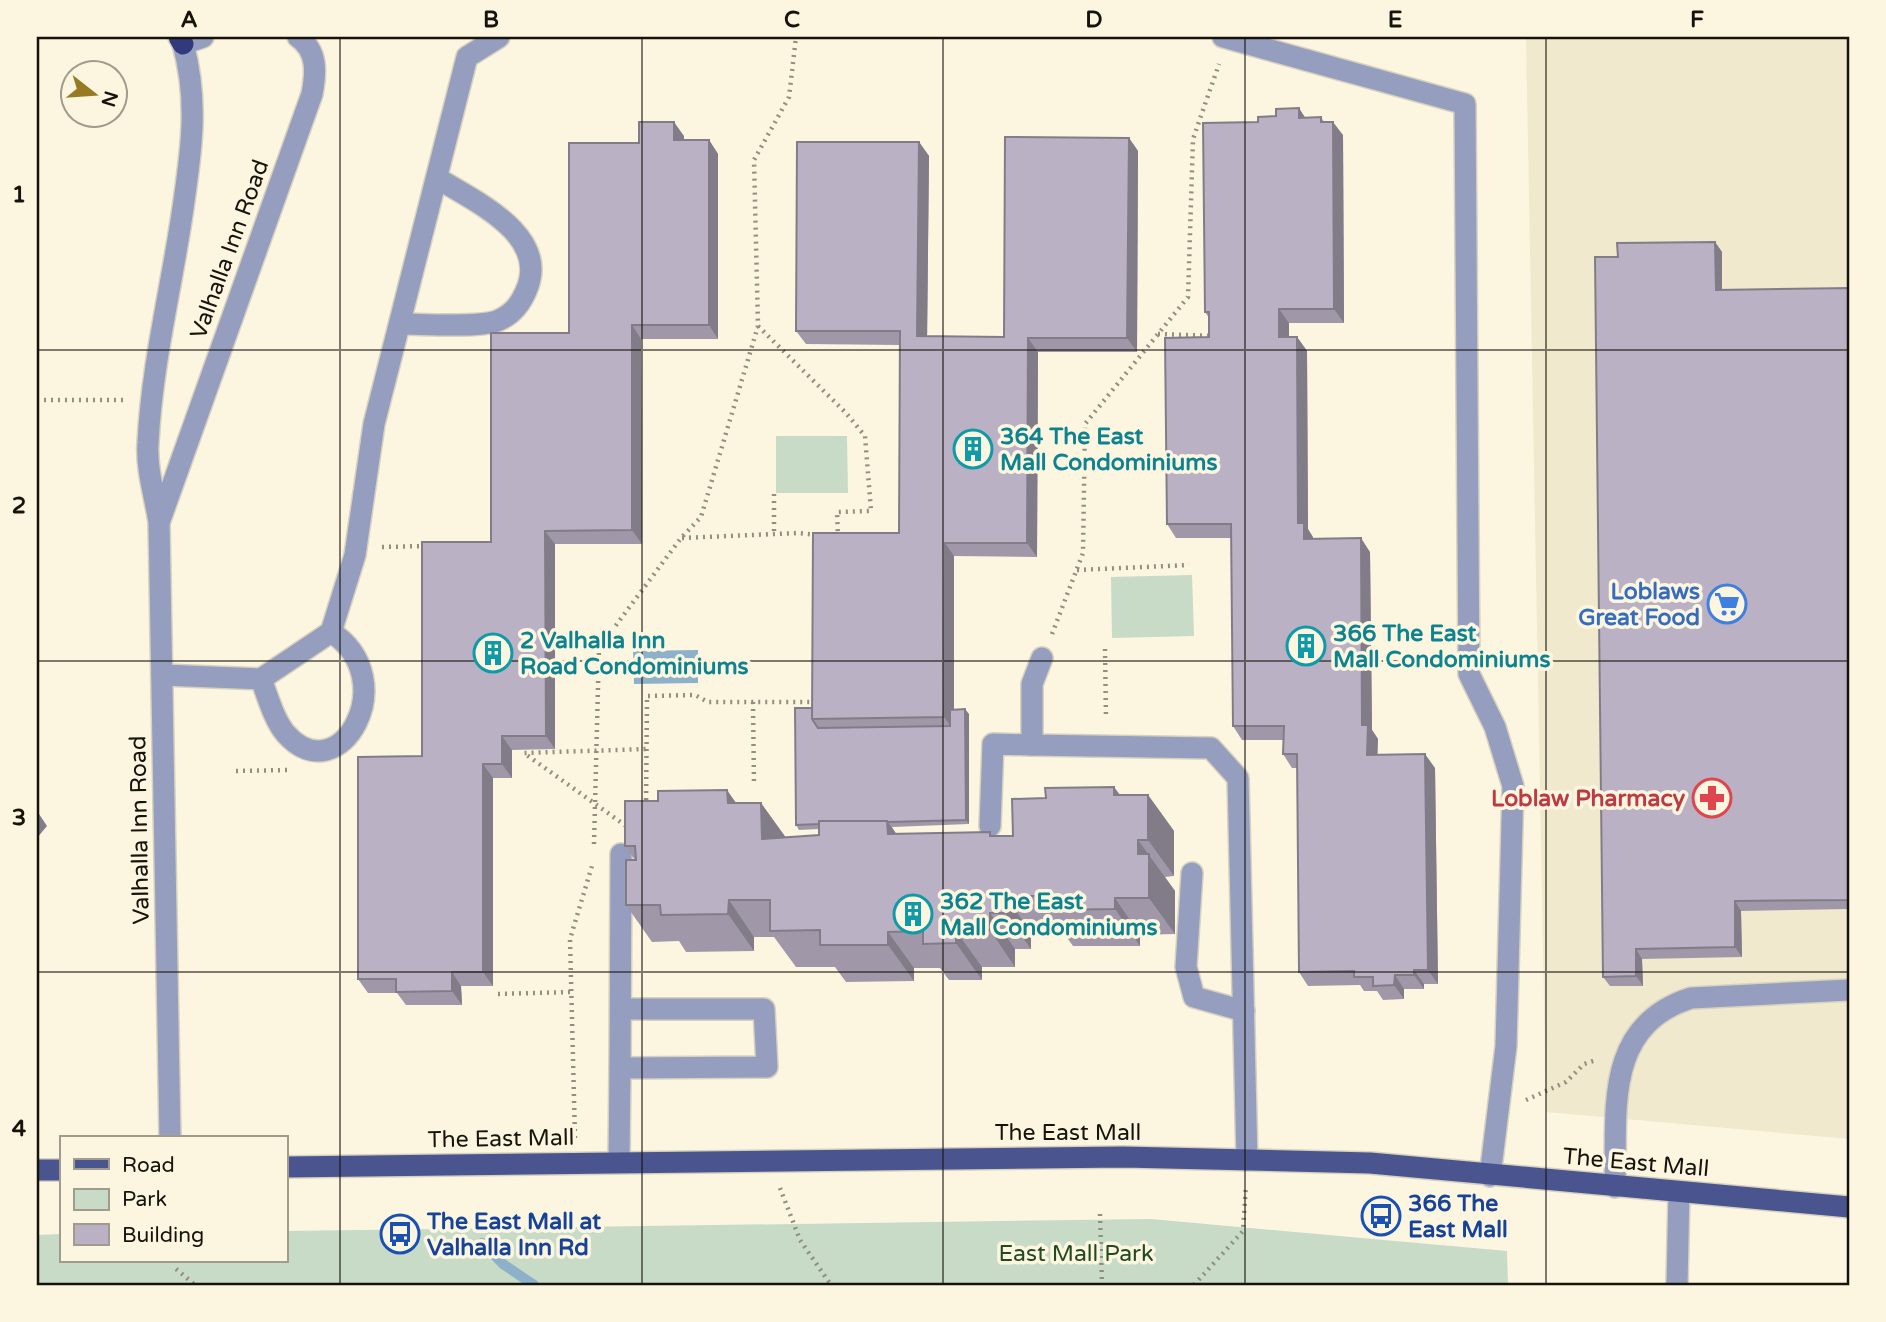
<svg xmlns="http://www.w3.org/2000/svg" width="1886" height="1322" viewBox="0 0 1886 1322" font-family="'Varela Round',sans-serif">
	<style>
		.built { fill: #f1e9cd }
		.green { fill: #c7dbc6 }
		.water { fill: #8cb1c8 }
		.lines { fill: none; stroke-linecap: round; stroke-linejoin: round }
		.stream { stroke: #8cb1c8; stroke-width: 10 }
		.minor-casing { stroke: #d7d2bf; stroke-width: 24 }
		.major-casing { stroke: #d7d2bf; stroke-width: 24 }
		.highway-casing { stroke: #d7d2bf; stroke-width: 24 }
		.path { stroke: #938f80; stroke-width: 4.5; stroke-dasharray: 2 5; stroke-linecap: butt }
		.minor { stroke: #969ec0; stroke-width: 21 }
		.major { stroke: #4a558f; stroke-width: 21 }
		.highway { stroke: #313a7d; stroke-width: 21 }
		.wall { fill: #a098a9 }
		.shaded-wall { fill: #827c89 }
		.building { fill: #bab1c4; stroke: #827c89; stroke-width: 2 }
		.grid { fill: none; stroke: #15130c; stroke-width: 2; stroke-opacity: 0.55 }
		.labels { text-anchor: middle; stroke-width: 7; stroke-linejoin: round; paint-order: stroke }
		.street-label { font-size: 23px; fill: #15130c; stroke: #fcf6e1 }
		.culture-label { font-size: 23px; font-weight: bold; fill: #0d838f; stroke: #fcf6e1; text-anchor: start }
		.shop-label { font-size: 23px; font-weight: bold; fill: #366cbe; stroke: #fcf6e1; text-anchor: end }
		.health-label { font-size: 23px; font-weight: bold; fill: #be3a42; stroke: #fcf6e1; text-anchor: end }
		.transit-label { font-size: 23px; font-weight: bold; fill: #164399; stroke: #fcf6e1; text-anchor: start }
		.park-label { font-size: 23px; fill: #214a20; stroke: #fcf6e1 }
		.neatline { fill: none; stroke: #15130c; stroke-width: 2.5 }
		.grid-label { font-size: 23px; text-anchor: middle; font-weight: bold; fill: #15130c }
	</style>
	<rect width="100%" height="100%" fill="#fcf6e1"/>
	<!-- built -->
	<path class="built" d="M1526,37H1849V1139L1546,1112Z"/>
	<!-- green -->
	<g class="green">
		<path d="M776,436H847L848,493H776Z"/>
		<path d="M1192,575L1194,636L1112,638L1111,577Z"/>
		<path d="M1151,1219L1507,1251L1508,1285H37V1235L61,1234V1261H285V1231Z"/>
	</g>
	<!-- water -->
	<path class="water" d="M698,650V683L634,684L633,651Z"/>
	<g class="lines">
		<!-- stream -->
		<path class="stream" d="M482,1243L503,1264L534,1285"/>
		<defs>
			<g id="minor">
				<path d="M1223,37L1465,104L1469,674L1495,727L1513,786L1506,1046L1490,1176"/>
				<path d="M400,324C423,324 477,328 497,321C512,315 520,305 526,291C551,235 474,201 437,178"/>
				<path d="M160,520L312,94C316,73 318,51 298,37"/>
				<path d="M331,632L355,555L374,424L467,57L499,37"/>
				<path d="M1042,658L1032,684V745L1211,748L1238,778L1247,1160"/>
				<path d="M162,675L261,679L331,632C404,679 340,794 286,734C274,720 268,697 261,679"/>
				<path d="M990,826L993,744L1032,745"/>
				<path d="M621,854L620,1068L767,1067L764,1009H622"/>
				<path d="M1192,873L1186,967L1194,997L1244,1011"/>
				<path d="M170,1138L159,522C155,497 146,468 148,443C152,361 173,282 184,201C192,146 198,98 183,44L203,37"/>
				<path d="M619,1162L620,1068"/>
				<path d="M1615,1187C1617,1111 1603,1026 1691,998L1849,990"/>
				<path d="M1677,1285L1679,1192"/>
			</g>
			<g id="major">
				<path d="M285,1167L1123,1157L1370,1163L1849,1207"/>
				<path d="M37,1170H61"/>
			</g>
			<path id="highway" d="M179,37L183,44"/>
		</defs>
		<!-- minor casing -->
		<use href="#minor" class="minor-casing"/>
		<!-- major casing -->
		<use href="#major" class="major-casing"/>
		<!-- highway casing -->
		<use href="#highway" class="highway-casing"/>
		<!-- path -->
		<g class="path">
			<path d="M758,326L846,413L865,436L871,511L837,512L838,537"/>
			<path d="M1158,334L1214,336"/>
			<path d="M37,400H127"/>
			<path d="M774,494V534"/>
			<path d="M682,538L798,533L817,535"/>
			<path d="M382,547L425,546"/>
			<path d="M1077,570L1189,565"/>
			<path d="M1052,634L1083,553L1085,424L1188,297L1193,139L1219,64"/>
			<path d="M1105,649L1106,719"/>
			<path d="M753,702L754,784"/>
			<path d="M236,771L288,770"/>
			<path d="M646,807L647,696L695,695L708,702H810"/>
			<path d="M626,826L524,753L647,749"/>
			<path d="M594,844L599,648L681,538L701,517L758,326L754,160L789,97L796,37"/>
			<path d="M498,994L571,992"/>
			<path d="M1526,1100L1566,1082L1584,1064L1596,1060"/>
			<path d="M575,1138L570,939L592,866"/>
			<path d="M780,1188L800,1240L831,1285"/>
			<path d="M1100,1214L1102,1285"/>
			<path d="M176,1269L195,1285"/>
			<path d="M1194,1285L1243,1231L1246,1185"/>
		</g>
		<!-- minor -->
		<use href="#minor" class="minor"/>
		<!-- major -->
		<use href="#major" class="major"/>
		<!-- highway -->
		<use href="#highway" class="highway"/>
	</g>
	<!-- wall -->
	<g class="wall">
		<path d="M1321,117L1324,122L1343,135L1344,323H1289V337H1297L1307,351L1308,529L1313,539L1370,552L1372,730L1378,739L1377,755L1435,768L1438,984H1424V989H1404V999L1383,1000L1377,991H1364L1360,985L1308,986L1299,972L1297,768H1292L1283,754V740H1242L1233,726L1231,538H1176L1167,524L1209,337V318L1205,312L1258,122Z"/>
		<path d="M684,136V140H709L718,154V339H641L642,544H555V749L512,750V778H493V986H461L462,1005H406L397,993H368L358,979L422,756L491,542L639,143Z"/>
		<path d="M1129,138L1138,151L1137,352H1038L1037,557L954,556V710L969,714V824L892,827L896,834L990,832L992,836H1013L1046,798L1114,787L1120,795H1148L1174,831V876L1165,877L1175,891V934L1140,935V946H1073L1063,932L1031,933V949H1015V967H982V980H949L940,968H914V981L846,982L835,967H796L774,937H754V951L686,952L679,941L652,942L626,905L635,860L625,846L736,803H761L785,837L819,835V829L799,830L796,825L812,708L899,533L900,345L806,344L796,331L919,142L929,156L927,336L1004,337Z"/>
		<path d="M1715,242L1722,252V290L1849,288V909L1741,911L1742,957L1642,959L1643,986H1610L1603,977L1618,257Z"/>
	</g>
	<!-- shaded-wall -->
	<g class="shaded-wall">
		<path d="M1299,108L1308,122L1299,118Z"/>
		<path d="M674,122L684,136V154L674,140Z"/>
		<path d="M1333,122L1343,135L1344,323L1334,309Z"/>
		<path d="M1129,138L1138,151L1137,352L1127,338Z"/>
		<path d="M709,140L718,154V339L709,325Z"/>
		<path d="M919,142L929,156L927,350L917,336Z"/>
		<path d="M1715,242L1722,252V299L1716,290Z"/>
		<path d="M1279,309L1289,323V351L1279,337Z"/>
		<path d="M632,325L641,339L642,544L632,530Z"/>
		<path d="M1297,337L1307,351L1308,529L1313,537V553L1304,539L1298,523Z"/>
		<path d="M1028,338L1038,352L1037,557L1027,543Z"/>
		<path d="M545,531L555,544V749L546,736Z"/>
		<path d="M1361,538L1370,552L1372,730L1378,739L1377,769L1367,755L1362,725Z"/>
		<path d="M945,543L954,556V731L944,717Z"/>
		<path d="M965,709L969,714V824L966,820Z"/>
		<path d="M502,736L512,750V778L502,764Z"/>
		<path d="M1425,754L1435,768L1438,984L1428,970Z"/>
		<path d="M483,764L493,778V986L483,972Z"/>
		<path d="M1114,787L1139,823L1114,795Z"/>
		<path d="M727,790L753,827L728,803Z"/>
		<path d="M1148,795L1174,831V876L1148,840Z"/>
		<path d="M761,803L787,839H762Z"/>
		<path d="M37,811L47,826L37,838Z"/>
		<path d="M887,821L913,857L888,834Z"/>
		<path d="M1138,840L1175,891V934L1149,898L1138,854Z"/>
		<path d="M1006,896L1031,933V949L1005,913Z"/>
		<path d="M1115,898L1140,935V946L1115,909Z"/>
		<path d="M729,900L754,937V951L728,914Z"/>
		<path d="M1735,901L1741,911L1742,957L1735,947Z"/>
		<path d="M990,913L1015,949V967L990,930Z"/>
		<path d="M956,931L982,967V980L956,943Z"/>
		<path d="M888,932L914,968V981L888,945Z"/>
		<path d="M1636,949L1642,959L1643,986L1636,976Z"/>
		<path d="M1414,970L1424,984V989L1414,975Z"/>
		<path d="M452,972L461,986L462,1005L452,991Z"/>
		<path d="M1395,975L1404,989V999L1394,985Z"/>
	</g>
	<!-- building -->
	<g class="building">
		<path d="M1299,108V118L1321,117V122H1333L1334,309H1279V337H1297L1298,523H1304V539L1361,538L1362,725H1368L1367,755L1425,754L1428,970H1414V975H1395L1394,985L1373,986V977H1354V971L1299,972L1297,754H1283L1284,726H1233L1231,524H1167L1165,338L1209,337V312H1205L1203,123L1258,122V117L1276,116V109Z"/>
		<path d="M639,122H674V140H709V325H632V530L545,531L546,736H502V764H483V972H452V991L396,992V979H358V757L422,756V542H491V333H569V143H639Z"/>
		<path d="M1005,137L1129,138L1127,338H1028L1027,543H945L944,717L812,719L813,533H899L900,331H796L797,142H919L917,336L1004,337Z"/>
		<path d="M1715,242L1716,290L1849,288V900L1735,901V947L1636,949V976L1603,977L1595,257H1618L1617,243Z"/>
		<path d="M795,708H812V719L818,728L950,726V710L965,709L966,820L887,822V821H819V824L796,825Z"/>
		<path d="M1114,787V795H1148V840H1138V854H1149V898H1115V909L1048,910V896H1006L1005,913H990V930L956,931V943L923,944V931L888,932V945H820V930L770,931V900H729L728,914L661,915L660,905H626V860H636L635,846H625V801H658V791L727,790L728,803H761L762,839L819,835V821H887L888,834L990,832V836H1013L1012,799L1046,798L1045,788Z"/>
	</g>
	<!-- grid -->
	<path class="grid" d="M340,37V1285M642,37V1285M943,37V1285M1245,37V1285M1546,37V1285M37,350H1849M37,661H1849M37,972H1849"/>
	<!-- icons -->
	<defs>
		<symbol id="building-ring" viewBox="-11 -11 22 22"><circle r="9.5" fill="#fcf6e1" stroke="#0f9aa8" stroke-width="1.5"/><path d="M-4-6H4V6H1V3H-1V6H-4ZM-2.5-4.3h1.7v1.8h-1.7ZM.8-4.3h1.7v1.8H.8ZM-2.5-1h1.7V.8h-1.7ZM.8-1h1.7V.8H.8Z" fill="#0f9aa8"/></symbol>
		<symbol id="supermarket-ring" viewBox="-11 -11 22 22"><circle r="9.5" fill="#fcf6e1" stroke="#3f7fe0" stroke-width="1.5"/><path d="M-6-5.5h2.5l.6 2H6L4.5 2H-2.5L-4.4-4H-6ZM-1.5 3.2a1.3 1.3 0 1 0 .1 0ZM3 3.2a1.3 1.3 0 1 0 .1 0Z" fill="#3f7fe0"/></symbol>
		<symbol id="pharmacy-ring" viewBox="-11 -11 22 22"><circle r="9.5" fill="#fcf6e1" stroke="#e0444e" stroke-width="1.5"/><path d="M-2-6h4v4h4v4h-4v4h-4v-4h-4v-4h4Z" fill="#e0444e"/></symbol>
		<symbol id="bus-ring" viewBox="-11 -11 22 22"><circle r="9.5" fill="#fcf6e1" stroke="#1a4fb4" stroke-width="1.5"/><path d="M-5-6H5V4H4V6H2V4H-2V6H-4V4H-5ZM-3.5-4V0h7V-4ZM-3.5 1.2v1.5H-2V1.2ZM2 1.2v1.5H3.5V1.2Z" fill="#1a4fb4"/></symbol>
	</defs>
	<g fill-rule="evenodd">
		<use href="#building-ring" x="951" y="427" width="44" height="44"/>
		<use href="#supermarket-ring" x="1705" y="582" width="44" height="44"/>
		<use href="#building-ring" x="1284" y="624" width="44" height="44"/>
		<use href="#building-ring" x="471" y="631" width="44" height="44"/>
		<use href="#pharmacy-ring" x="1690" y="776" width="44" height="44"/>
		<use href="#building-ring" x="891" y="892" width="44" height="44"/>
		<use href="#bus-ring" x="1359" y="1194" width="44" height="44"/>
		<use href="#bus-ring" x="378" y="1212" width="44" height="44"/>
	</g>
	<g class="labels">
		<!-- street labels -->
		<g class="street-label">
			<text transform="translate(229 249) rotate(-70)" y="8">Valhalla Inn Road</text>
			<text transform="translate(139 830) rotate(-91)" y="8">Valhalla Inn Road</text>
			<text x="1068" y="1140">The East Mall</text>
			<text transform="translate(501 1138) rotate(-1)" y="8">The East Mall</text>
			<text transform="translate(1636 1162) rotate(5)" y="8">The East Mall</text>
		</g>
		<!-- culture labels -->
		<g class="culture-label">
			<text x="1000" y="444">364 The East<tspan x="1000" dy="26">Mall Condominiums</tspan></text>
			<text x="1333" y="641">366 The East<tspan x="1333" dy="26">Mall Condominiums</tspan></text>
			<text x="520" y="648">2 Valhalla Inn<tspan x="520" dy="26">Road Condominiums</tspan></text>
			<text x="940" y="909">362 The East<tspan x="940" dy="26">Mall Condominiums</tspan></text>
		</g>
		<!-- shop labels -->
		<g class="shop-label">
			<text x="1700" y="599">Loblaws<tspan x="1700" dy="26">Great Food</tspan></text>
		</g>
		<!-- health labels -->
		<g class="health-label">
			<text x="1685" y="806">Loblaw Pharmacy</text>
		</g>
		<!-- transit labels -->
		<g class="transit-label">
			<text x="1408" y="1211">366 The<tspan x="1408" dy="26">East Mall</tspan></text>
			<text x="427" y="1229">The East Mall at<tspan x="427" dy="26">Valhalla Inn Rd</tspan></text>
		</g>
		<!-- park labels -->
		<g class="park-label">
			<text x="1076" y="1261">East Mall Park</text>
		</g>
	</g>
	<!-- border -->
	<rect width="1886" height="1322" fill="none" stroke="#fcf6e1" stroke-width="77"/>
	<!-- legend -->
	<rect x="60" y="1136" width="228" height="126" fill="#fcf6e1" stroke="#a09b8c" stroke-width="2"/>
	<rect x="74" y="1159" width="35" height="10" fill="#4a558f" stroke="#a09b8c" stroke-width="2"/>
	<text x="122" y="1172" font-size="21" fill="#15130c">Road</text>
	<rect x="74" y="1189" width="35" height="21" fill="#c7dbc6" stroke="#a09b8c" stroke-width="2"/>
	<text x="122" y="1206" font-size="21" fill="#15130c">Park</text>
	<rect x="74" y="1224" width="35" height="21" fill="#bab1c4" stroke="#a09b8c" stroke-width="2"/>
	<text x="122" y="1242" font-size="21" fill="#15130c">Building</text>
	<!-- north arrow -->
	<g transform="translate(94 94) rotate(107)"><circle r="33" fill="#fcf6e1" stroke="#a09b8c" stroke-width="2"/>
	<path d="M0-5L12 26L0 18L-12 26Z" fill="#977b23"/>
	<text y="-10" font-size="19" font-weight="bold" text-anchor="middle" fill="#15130c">N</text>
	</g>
	<rect x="38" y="38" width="1810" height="1246" class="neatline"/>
	<g class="grid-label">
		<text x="189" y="27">A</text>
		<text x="491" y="27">B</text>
		<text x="792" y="27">C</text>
		<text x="1094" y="27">D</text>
		<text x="1395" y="27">E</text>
		<text x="1697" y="27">F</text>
		<text x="19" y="202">1</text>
		<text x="19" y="513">2</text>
		<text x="19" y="825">3</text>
		<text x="19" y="1136">4</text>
	</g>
</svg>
